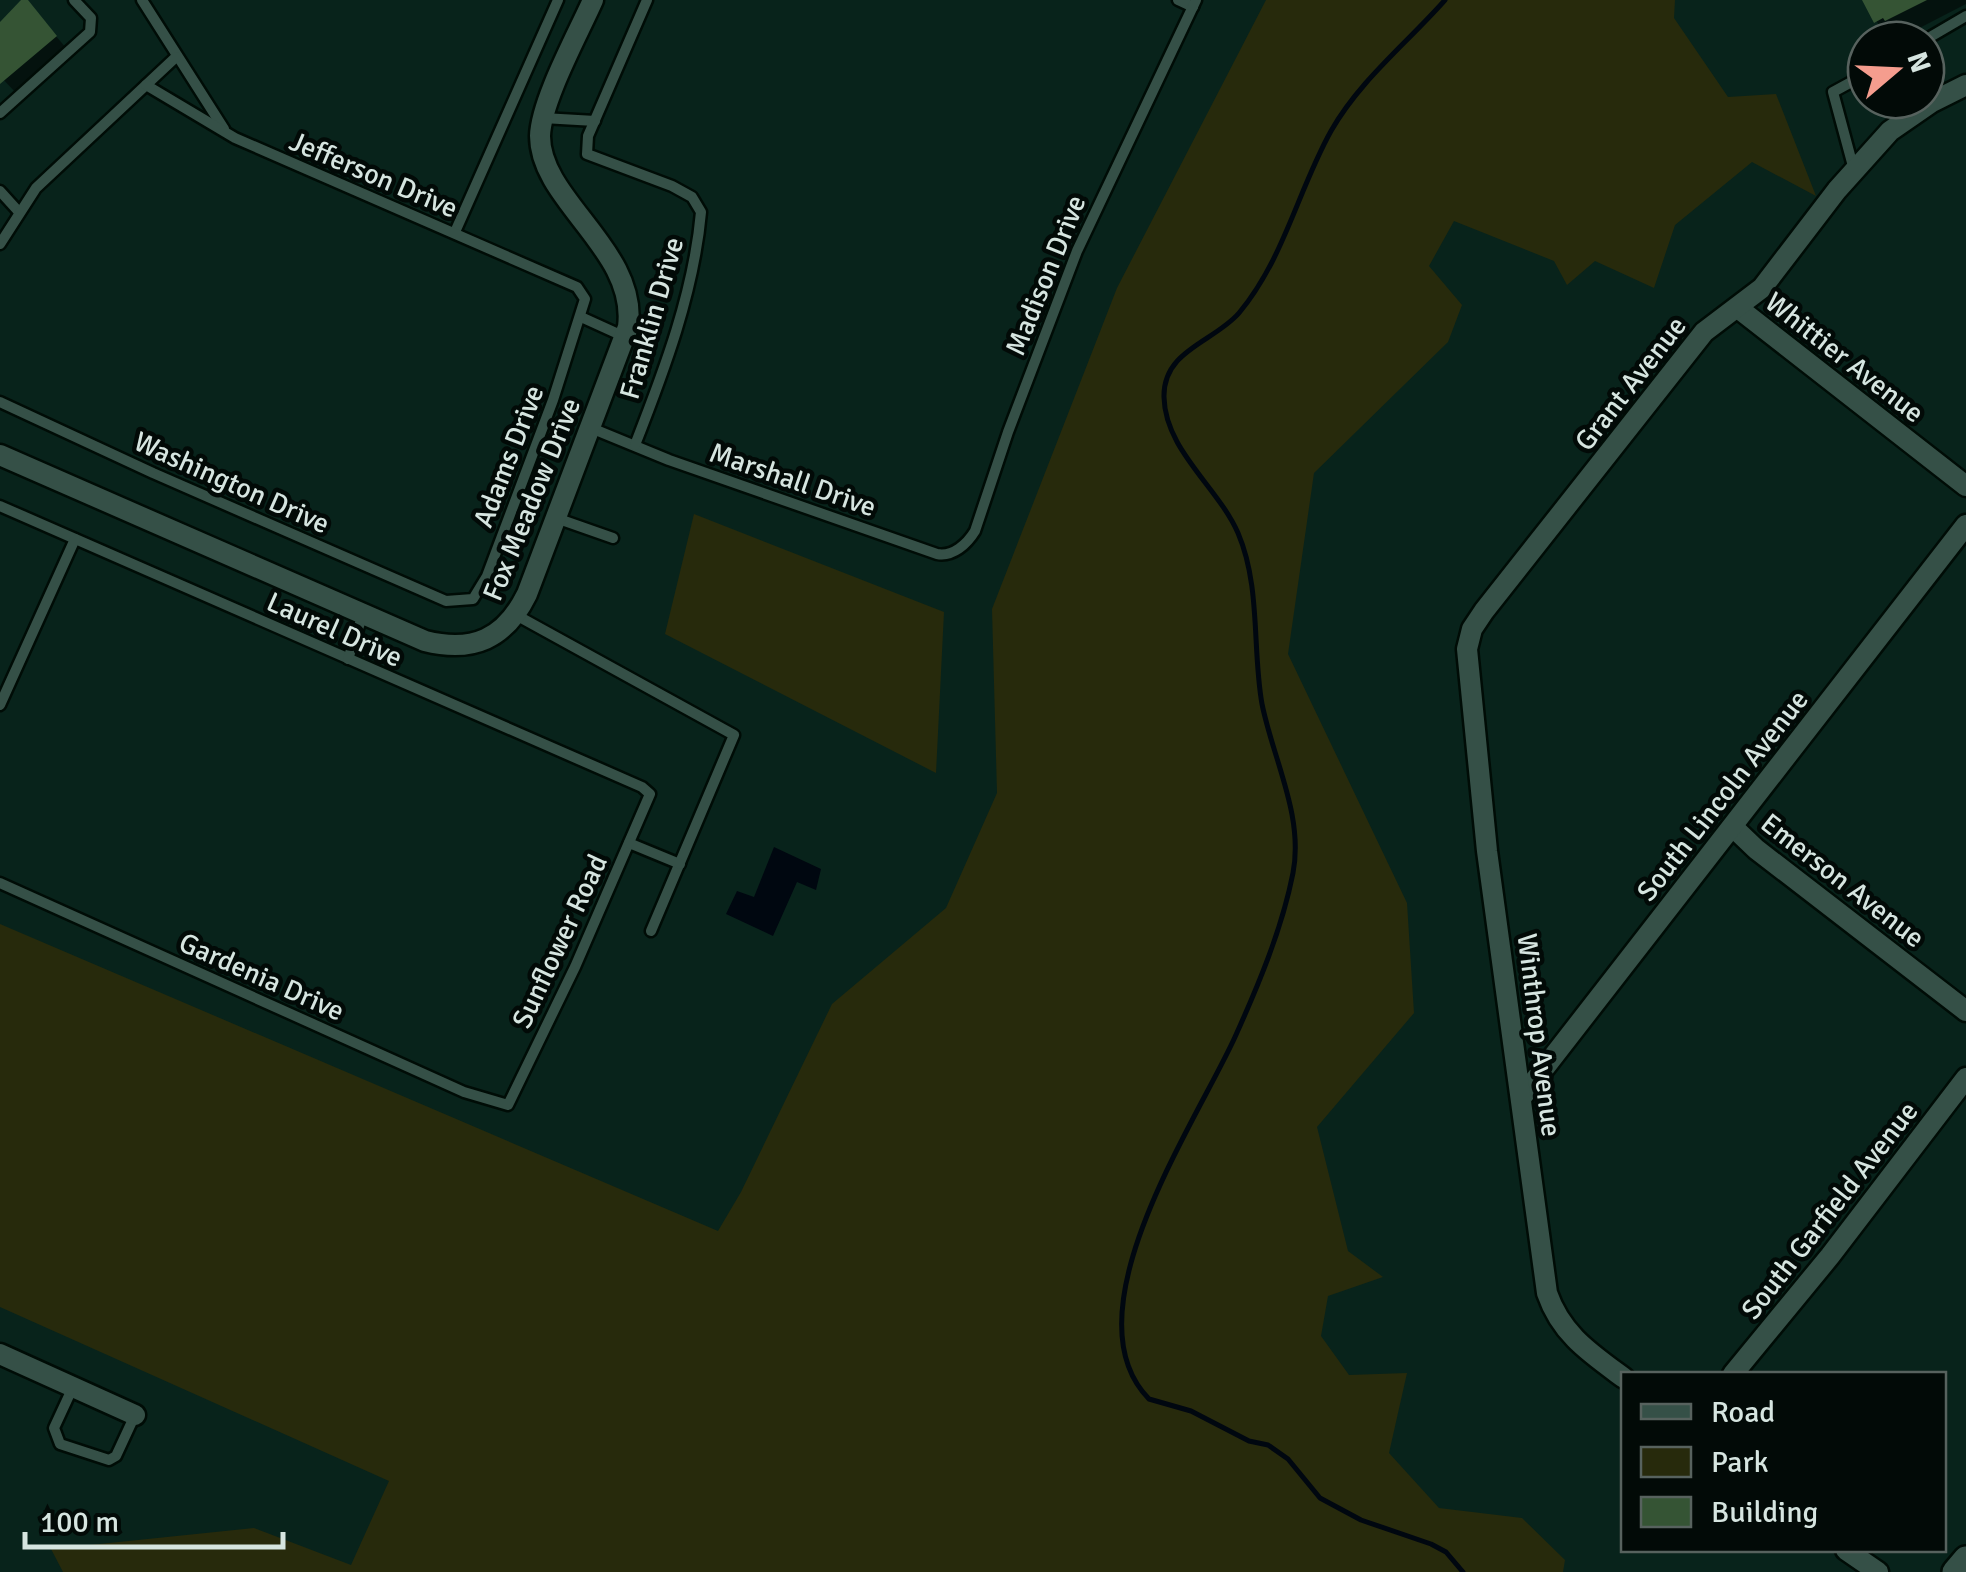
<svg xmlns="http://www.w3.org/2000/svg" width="1966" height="1572" viewBox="0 0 1966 1572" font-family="Signika,sans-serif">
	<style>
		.green { fill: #272a0c }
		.water { fill: #000710 }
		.shadow { fill: #0007 }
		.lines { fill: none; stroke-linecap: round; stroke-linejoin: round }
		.stream { stroke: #000710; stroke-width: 5 }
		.building { fill: #355434 }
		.service-casing { stroke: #000c06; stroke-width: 15 }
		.minor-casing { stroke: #000c06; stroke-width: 25 }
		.tertiary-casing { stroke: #000c06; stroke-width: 30 }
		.service { stroke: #355047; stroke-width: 10 }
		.minor { stroke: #355047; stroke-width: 20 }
		.tertiary { stroke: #355047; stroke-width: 25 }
		.labels { text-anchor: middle; stroke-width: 9; stroke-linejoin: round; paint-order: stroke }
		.street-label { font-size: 28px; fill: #d6e5e0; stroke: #020a07 }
	</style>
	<rect width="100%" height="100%" fill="#08231b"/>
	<!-- green -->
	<g class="green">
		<path d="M1266,0H1675L1674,18L1728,97L1776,94L1816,196L1752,162L1675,225L1654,288L1595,261L1567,285L1554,261L1454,221L1429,266L1462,305L1448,342L1314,473L1288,654L1407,903L1414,1013L1317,1127L1348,1251L1383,1277L1328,1296L1321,1336L1349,1375L1407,1373L1389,1453L1439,1508L1522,1518L1565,1560L1563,1572H63L51,1549L254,1528L351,1565L389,1481L0,1307V924L718,1231L741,1192L832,1004L946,908L997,793L992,609L1117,288Z"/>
		<path d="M694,514L944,612L936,773L665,634Z"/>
	</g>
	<!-- water -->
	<path class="water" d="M774,847L821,869L816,890L797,882L773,936L726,914L737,891L754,897Z"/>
	<!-- shadow -->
	<g class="shadow">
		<path d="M25,0L67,49L16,93L0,76V25Z"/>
		<path d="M1871,0H1966V4L1904,36L1901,33L1892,38L1876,21Z"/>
	</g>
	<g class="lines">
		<!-- stream -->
		<path class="stream" d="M1445,0C1407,43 1360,80 1331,131C1298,190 1284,259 1239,313C1214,342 1163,350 1164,397C1165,450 1218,487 1238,533C1261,587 1252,648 1262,704C1273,759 1304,816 1293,873C1282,929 1258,986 1235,1037C1197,1121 1065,1314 1149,1399L1191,1411L1249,1441L1268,1445L1288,1459L1320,1498L1361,1520L1431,1544L1446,1552L1463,1572"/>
	</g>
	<!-- building -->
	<g class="building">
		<path d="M21,0H28L57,36L0,84V22Z"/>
		<path d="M1862,0H1927L1885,21L1883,18L1874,23Z"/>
	</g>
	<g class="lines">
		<defs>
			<g id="service">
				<path d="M142,0L224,129"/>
				<path d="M1178,0L1193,7"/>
				<path d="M1925,40L1966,16"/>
				<path d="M0,113L90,32L91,18L74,0"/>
				<path d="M543,118L595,121"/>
				<path d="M1854,170L1833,92L1866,74"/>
				<path d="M0,191L19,212"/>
				<path d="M455,232L558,0"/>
				<path d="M0,244L36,188L176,57"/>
				<path d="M581,317L625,337"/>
				<path d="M0,402L153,473L446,601L473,599L487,576L553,400L585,299L577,287L235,138L146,85"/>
				<path d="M591,428L669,460L937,554C953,557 967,544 975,531L1008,432L1077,251L1196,0"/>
				<path d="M635,445C664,371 694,292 701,212L692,197L672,186L587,154L588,136L647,0"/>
				<path d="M0,506L642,787L650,794L575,967L508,1105L464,1092L0,883"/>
				<path d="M556,518L613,538"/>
				<path d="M516,615L734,735L651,931"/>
				<path d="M348,659L363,614"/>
				<path d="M0,705L75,539"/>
				<path d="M629,843L680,864"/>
				<path d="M73,1387L54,1428L60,1444L109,1460L116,1456L135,1415"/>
			</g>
			<g id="minor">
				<path d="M1738,308L1966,486"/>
				<path d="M0,455L425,641C473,653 505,639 527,594L628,327C638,250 540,201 540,136C541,101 578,34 593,0"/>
				<path d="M1733,827L1756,849L1966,1011"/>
				<path d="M1521,1098L1966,525"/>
				<path d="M0,1354L135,1415"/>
				<path d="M1733,1374L1830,1256L1966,1078"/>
				<path d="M1624,1378C1590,1353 1561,1334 1547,1293L1487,851L1467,649L1472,629L1484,611L1704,332L1762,288L1837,190L1890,131L1932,102L1966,85"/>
				<path d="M1846,1550L1878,1572"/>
			</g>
			<path id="tertiary" d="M1955,1572L1966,1559"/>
		</defs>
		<!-- service casing -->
		<use href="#service" class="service-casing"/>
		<!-- minor casing -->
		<use href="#minor" class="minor-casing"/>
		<!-- tertiary casing -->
		<use href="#tertiary" class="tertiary-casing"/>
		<!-- service -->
		<use href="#service" class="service"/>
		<!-- minor -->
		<use href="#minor" class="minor"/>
		<!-- tertiary -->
		<use href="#tertiary" class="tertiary"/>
	</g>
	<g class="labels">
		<!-- street labels -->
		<g class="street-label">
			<text transform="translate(374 174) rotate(23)" y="10">Jefferson Drive</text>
			<text transform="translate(1045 275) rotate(-68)" y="10">Madison Drive</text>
			<text transform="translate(651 318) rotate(-74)" y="10">Franklin Drive</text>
			<text transform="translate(1845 357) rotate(38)" y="10">Whittier Avenue</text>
			<text transform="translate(1630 383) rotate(-52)" y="10">Grant Avenue</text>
			<text transform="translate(508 456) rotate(-69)" y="10">Adams Drive</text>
			<text transform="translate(793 479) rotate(19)" y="10">Marshall Drive</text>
			<text transform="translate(232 482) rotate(24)" y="10">Washington Drive</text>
			<text transform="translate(531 499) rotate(-68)" y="10">Fox Meadow Drive</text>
			<text transform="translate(335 629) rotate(24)" y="10">Laurel Drive</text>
			<text transform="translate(1722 795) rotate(-52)" y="10">South Lincoln Avenue</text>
			<text transform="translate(1843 880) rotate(38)" y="10">Emerson Avenue</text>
			<text transform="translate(559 941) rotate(-65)" y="10">Sunflower Road</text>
			<text transform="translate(262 976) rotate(24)" y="10">Gardenia Drive</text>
			<text transform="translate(1540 1035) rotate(83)" y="10">Winthrop Avenue</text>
			<text transform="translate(1829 1210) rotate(-52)" y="10">South Garfield Avenue</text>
		</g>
	</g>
	<!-- legend -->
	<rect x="1621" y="1372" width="325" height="180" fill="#020a07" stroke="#57625e" stroke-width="2.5"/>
	<rect x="1641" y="1404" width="50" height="15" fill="#355047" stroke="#57625e" stroke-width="2.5"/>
	<text x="1711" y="1422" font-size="30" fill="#d6e5e0">Road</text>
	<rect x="1641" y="1447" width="50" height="30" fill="#272a0c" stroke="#57625e" stroke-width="2.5"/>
	<text x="1711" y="1472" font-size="30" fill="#d6e5e0">Park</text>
	<rect x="1641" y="1497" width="50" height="30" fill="#355434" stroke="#57625e" stroke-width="2.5"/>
	<text x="1711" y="1522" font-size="30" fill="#d6e5e0">Building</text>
	<!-- north arrow -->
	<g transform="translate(1896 70) rotate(71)"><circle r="48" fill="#020a07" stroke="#57625e" stroke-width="2.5"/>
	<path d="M0-8L18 38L0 25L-18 38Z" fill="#f59d8e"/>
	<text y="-15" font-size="28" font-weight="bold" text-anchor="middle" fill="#d6e5e0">N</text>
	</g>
	<!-- scale -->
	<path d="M25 1532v15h258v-15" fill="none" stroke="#d6e5e0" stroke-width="5"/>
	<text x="40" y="1532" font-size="30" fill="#d6e5e0" stroke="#020a07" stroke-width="8" paint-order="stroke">100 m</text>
</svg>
